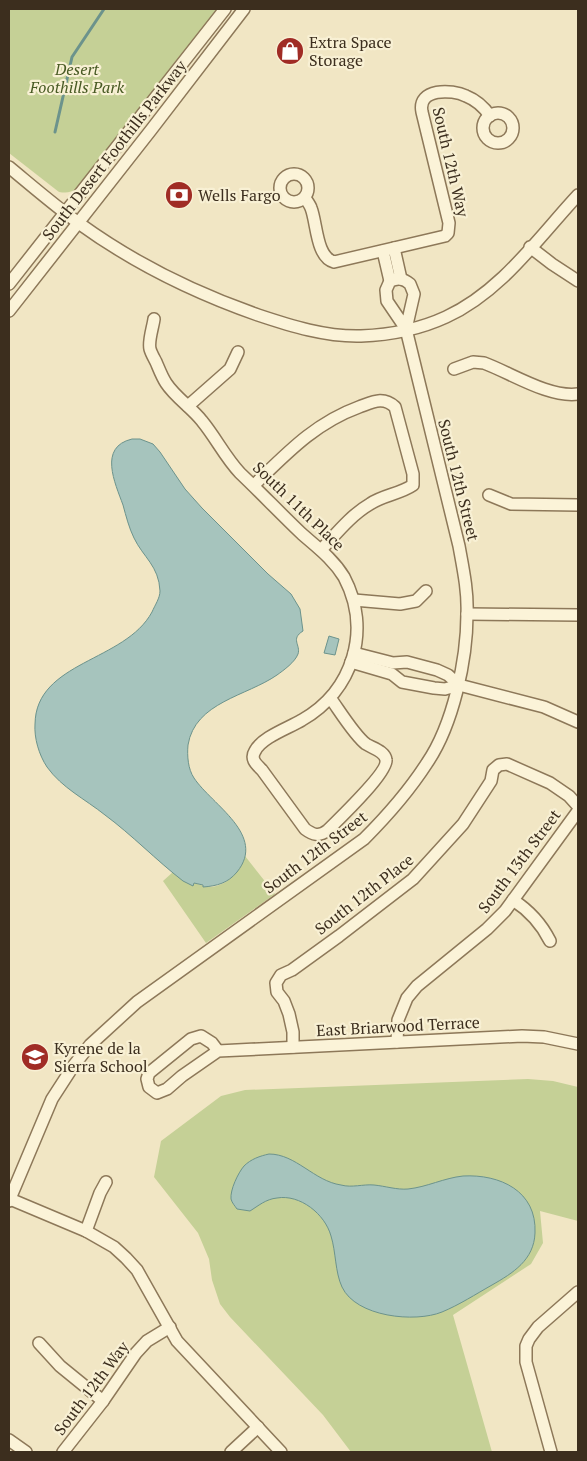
<svg xmlns="http://www.w3.org/2000/svg" width="587" height="1461" viewBox="0 0 587 1461" font-family="'PT Serif',serif">
	<style>
		.green { fill: #c5d096 }
		.water { fill: #a6c4bd; stroke: #6c938c }
		.lines { fill: none; stroke-linecap: round; stroke-linejoin: round }
		.stream { stroke: #6c938c; stroke-width: 3 }
		.minor-casing { stroke: #8d7859; stroke-width: 14 }
		.minor { stroke: #fbf3d8; stroke-width: 11 }
		.labels { text-anchor: middle; stroke-width: 4.5; stroke-linejoin: round; paint-order: stroke }
		.poi-label { font-size: 16px; fill: #3c2e1e; stroke: #f8f0d4; text-anchor: start }
		.park-label { font-size: 16px; font-style: italic; fill: #485a23; stroke: #f8f0d4 }
		.street-label { font-size: 16px; fill: #3c2e1e; stroke: #f8f0d4 }
	</style>
	<rect width="100%" height="100%" fill="#f1e6c4"/>
	<!-- green -->
	<g class="green">
		<path d="M9,9H217L77,188C71,193 66,193 59,192L9,153Z"/>
		<path d="M245,856L275,894L206,943L163,881L173,872C181,879 188,882 198,884C202,885 206,887 210,887C228,886 239,871 245,856Z"/>
		<path d="M528,1079L553,1081L578,1087V1221L540,1211L543,1243L531,1264L453,1315L492,1452H351L323,1415L230,1317L220,1304L212,1280L209,1259L198,1233L154,1177L161,1141L221,1096L245,1090Z"/>
	</g>
	<!-- water -->
	<g class="water">
		<path d="M132,439H140L153,444L160,452L185,489L202,508L268,574L291,594L300,609L303,631C290,639 301,645 298,654C295,662 284,670 277,675C247,696 195,702 188,745C187,756 188,769 194,778C212,805 267,835 237,872C228,883 217,886 203,887V885L194,883L193,886L183,881C156,860 132,835 105,815C85,799 62,788 47,767C39,755 34,738 35,724C36,661 125,662 152,612C155,605 160,598 160,591C159,566 143,557 134,538C129,528 126,516 123,505C115,483 98,447 132,439Z"/>
		<path d="M329,636L339,639L335,655L324,653Z"/>
		<path d="M269,1154C296,1154 314,1181 341,1185C352,1188 363,1184 374,1185C385,1186 397,1190 408,1189C427,1187 444,1178 463,1176C500,1174 537,1191 535,1233C534,1260 513,1273 492,1285C476,1294 459,1305 442,1312C415,1323 356,1317 342,1287C335,1272 336,1252 331,1236C325,1214 300,1194 277,1198C266,1199 258,1206 250,1211L237,1209C235,1206 232,1203 231,1199C230,1190 238,1173 244,1166C251,1159 260,1156 269,1154Z"/>
	</g>
	<g class="lines">
		<!-- stream -->
		<path class="stream" d="M55,132L72,57L104,9"/>
		<defs>
			<g id="minor">
				<circle cx="498" cy="128" r="15"/>
				<path d="M9,167C32,186 55,206 80,224C134,263 195,293 258,315C291,326 326,337 361,336C389,335 420,329 446,317C501,292 538,238 578,195"/>
				<circle cx="294" cy="188" r="14"/>
				<path d="M305,198C307,201 310,205 311,208C317,223 316,257 334,262L445,236L448,233L449,223L422,112C417,88 452,89 466,96C476,100 484,107 490,116"/>
				<path d="M530,247L552,264L578,281"/>
				<path d="M394,248L401,279"/>
				<path d="M383,251L390,281"/>
				<path d="M9,284L225,9"/>
				<path d="M9,311L151,130L244,9"/>
				<path d="M154,319C153,327 148,341 150,349C151,353 154,358 156,362C159,369 162,377 166,383C175,397 192,408 202,421C216,438 225,457 240,473C261,493 281,514 302,534C318,548 333,559 344,577C372,630 353,691 302,720C289,728 262,737 255,751C250,759 256,764 262,770L305,829C313,835 319,837 328,830C339,819 388,772 386,760C385,751 372,748 366,744C355,736 339,710 331,699"/>
				<path d="M454,369L473,362L484,363C511,373 549,398 578,394"/>
				<path d="M188,406L230,369L238,352"/>
				<path d="M254,485C287,453 315,423 359,407C373,402 383,396 395,407L413,474V485C400,494 383,495 370,504C351,515 336,534 321,550"/>
				<path d="M489,495L511,504L578,505"/>
				<path d="M354,600L400,604L416,601L426,591"/>
				<path d="M467,614L578,615"/>
				<path d="M354,653L393,663L407,662L437,670L448,675L459,685"/>
				<path d="M351,662L392,674L402,682L434,688L445,689L459,685L544,707L578,722"/>
				<path d="M513,900C530,911 541,923 550,941"/>
				<path d="M397,1042L398,1020L407,998L417,986L487,929L505,911L578,811"/>
				<path d="M293,1047V1032L289,1014L284,1001L277,992L276,983L281,975L292,970L339,936L413,879L463,824L491,781L493,770L499,765L507,764L550,783L569,796L578,806"/>
				<path d="M218,1051L212,1043L201,1036L191,1039L149,1073L147,1079L149,1087L157,1093L167,1089L182,1076L218,1051L522,1036L544,1037L578,1044"/>
				<path d="M10,1199L86,1231L114,1247L126,1258L137,1270L177,1341L281,1452"/>
				<path d="M9,1201L52,1099L74,1065L90,1045L137,1002L364,839C388,815 409,791 427,763C453,725 467,660 467,614C468,591 463,568 459,546L406,329L387,301L386,290L390,281C398,278 403,278 410,284L414,294L406,329"/>
				<path d="M86,1231L100,1193L106,1182"/>
				<path d="M39,1343L60,1366L103,1401"/>
				<path d="M9,1440L26,1452"/>
				<path d="M63,1452L103,1401L136,1353L147,1341L170,1327"/>
				<path d="M231,1452L258,1427"/>
				<path d="M551,1452L526,1362V1346L529,1339L538,1327L578,1292"/>
			</g>
		</defs>
		<!-- minor casing -->
		<use href="#minor" class="minor-casing"/>
		<!-- minor -->
		<use href="#minor" class="minor"/>
	</g>
	<!-- icons -->
	<defs>
		<symbol id="shop-disc" viewBox="-11 -11 22 22"><circle r="9.5" fill="#a02c25" stroke="#f8f0d4"/><path d="M-5-2.5h2.3a2.7 3.5 0 0 1 5.4 0H5L5.5 6h-11ZM-1.5-2.5h3a1.5 2.3 0 0 0-3 0Z" fill="#fff"/></symbol>
		<symbol id="bank-disc" viewBox="-11 -11 22 22"><circle r="9.5" fill="#a02c25" stroke="#f8f0d4"/><path d="M-6-4H6V4H-6ZM0-2.3a2.3 2.3 0 1 0 0 4.6a2.3 2.3 0 1 0 0-4.6Z" fill="#fff"/></symbol>
		<symbol id="school-disc" viewBox="-11 -11 22 22"><circle r="9.5" fill="#a02c25" stroke="#f8f0d4"/><path d="M0-5L7-2L0 1L-7-2ZM-4 1L0 2.5L4 1V4Q0 6-4 4Z" fill="#fff"/></symbol>
	</defs>
	<g fill-rule="evenodd">
		<use href="#shop-disc" x="274" y="35" width="32" height="32"/>
		<use href="#bank-disc" x="163" y="179" width="32" height="32"/>
		<use href="#school-disc" x="19" y="1041" width="32" height="32"/>
	</g>
	<g class="labels">
		<!-- poi labels -->
		<g class="poi-label">
			<text x="309" y="48">Extra Space<tspan x="309" dy="18">Storage</tspan></text>
			<text x="198" y="201">Wells Fargo</text>
			<text x="54" y="1054">Kyrene de la<tspan x="54" dy="18">Sierra School</tspan></text>
		</g>
		<!-- park labels -->
		<g class="park-label">
			<text x="77" y="75">Desert<tspan x="77" dy="18">Foothills Park</tspan></text>
		</g>
		<!-- street labels -->
		<g class="street-label">
			<text transform="translate(114 150) rotate(-52)" y="6">South Desert Foothills Parkway</text>
			<text transform="translate(451 162) rotate(77)" y="6">South 12th Way</text>
			<text transform="translate(459 480) rotate(76)" y="6">South 12th Street</text>
			<text transform="translate(299 506) rotate(44)" y="6">South 11th Place</text>
			<text transform="translate(315 852) rotate(-37)" y="6">South 12th Street</text>
			<text transform="translate(519 861) rotate(-53)" y="6">South 13th Street</text>
			<text transform="translate(364 894) rotate(-38)" y="6">South 12th Place</text>
			<text transform="translate(398 1026) rotate(-3)" y="6">East Briarwood Terrace</text>
			<text transform="translate(91 1388) rotate(-53)" y="6">South 12th Way</text>
		</g>
	</g>
	<!-- border -->
	<rect width="587" height="1461" fill="none" stroke="#3c2e1e" stroke-width="20"/>
</svg>
